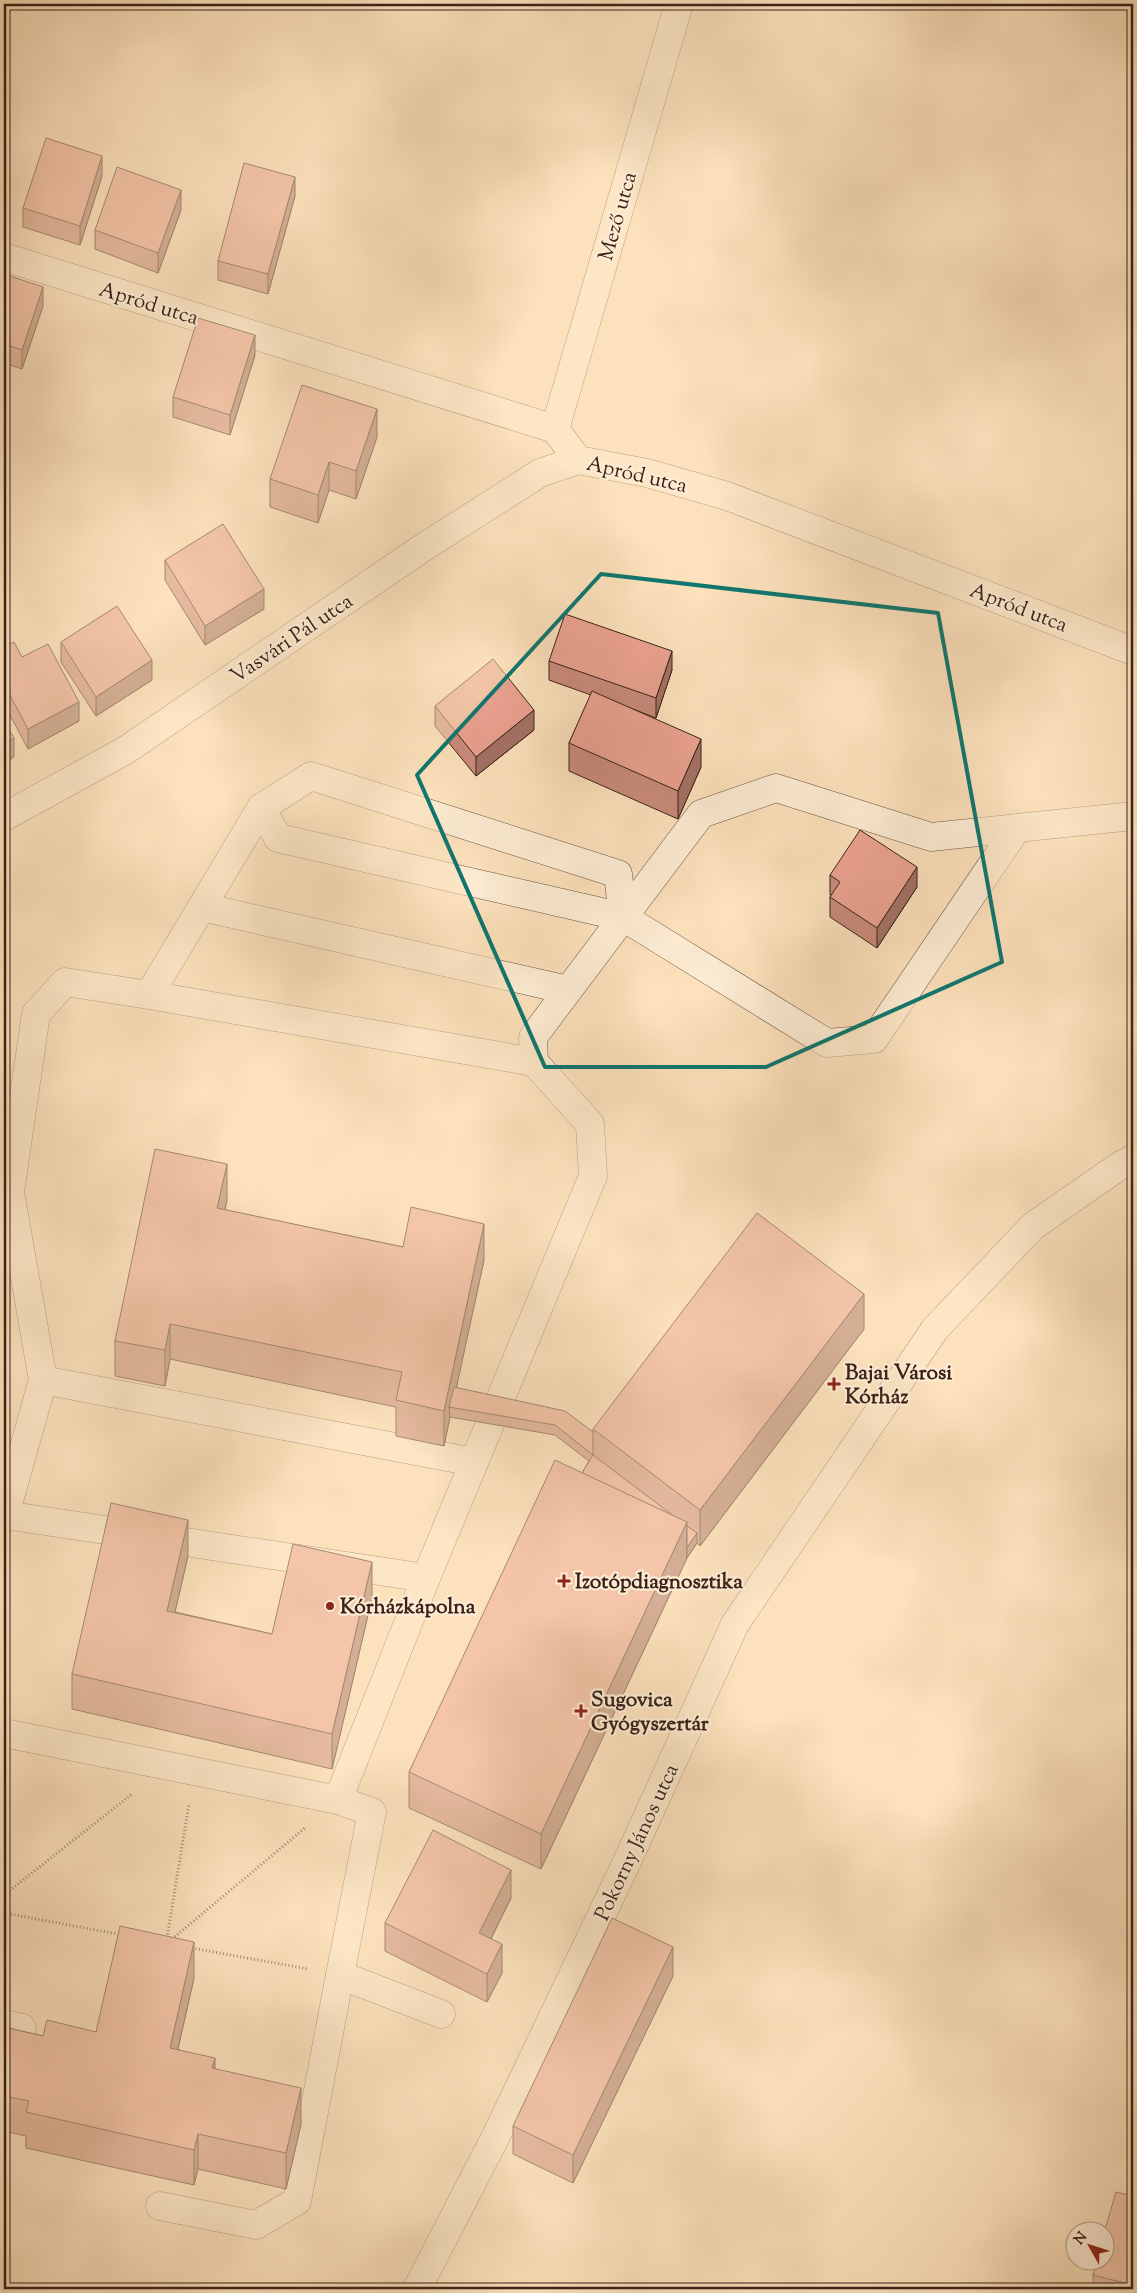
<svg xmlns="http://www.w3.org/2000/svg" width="1137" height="2293" viewBox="0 0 1137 2293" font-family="'Sorts Mill Goudy',serif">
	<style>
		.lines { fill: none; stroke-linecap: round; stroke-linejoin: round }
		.minor-casing { stroke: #6a5242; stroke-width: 29 }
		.path { stroke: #392219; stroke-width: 3; stroke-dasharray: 1 2.5; stroke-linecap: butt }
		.minor { stroke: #fdecd3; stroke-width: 28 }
		.wall { fill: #ca8b7d; stroke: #392219 }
		.shaded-wall { fill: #a47166; stroke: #392219 }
		.building { fill: #eba291; stroke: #392219 }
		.marked { fill: none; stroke: #0f766e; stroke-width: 4; stroke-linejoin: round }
		.poi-dot { fill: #8f2418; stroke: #fdecd3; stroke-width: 2 }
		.labels { text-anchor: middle; stroke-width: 4.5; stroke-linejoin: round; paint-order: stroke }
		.street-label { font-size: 21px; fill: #392219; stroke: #fdecd3 }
		.poi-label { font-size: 21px; font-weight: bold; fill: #392219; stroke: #fdecd3; text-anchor: start }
	</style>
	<rect width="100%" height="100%" fill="#fce1bc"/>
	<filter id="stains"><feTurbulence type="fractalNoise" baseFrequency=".004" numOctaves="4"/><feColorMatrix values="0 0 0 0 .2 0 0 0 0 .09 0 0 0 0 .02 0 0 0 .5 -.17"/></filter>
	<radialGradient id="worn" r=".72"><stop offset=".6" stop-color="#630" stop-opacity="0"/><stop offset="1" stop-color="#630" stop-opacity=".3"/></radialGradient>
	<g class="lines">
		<defs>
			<g id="minor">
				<path d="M4,257L555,429L578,460L647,473L727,496L1133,651"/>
				<path d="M555,429L679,4"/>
				<path d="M261,808L278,838L623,917L827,1043L874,1039L1017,828"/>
				<path d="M4,817L126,750L424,547L540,473L578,460"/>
				<path d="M202,907L568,990"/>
				<path d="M149,995L534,1062"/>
				<path d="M43,1380L10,1192L36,1014L65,982L149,995L261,808L311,776L618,874L623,917"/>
				<path d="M5,1515L43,1380L474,1462"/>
				<path d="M4,1519L5,1515L426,1578"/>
				<path d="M4,1733L338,1800"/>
				<path d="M441,2014L340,1975L372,1812L338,1800L426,1578L593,1176L590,1124L534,1062L533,1037L701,814L776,788L931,837L1133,816"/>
				<path d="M4,2024L22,2028"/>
				<path d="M160,2206L256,2225L297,2201L340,1975"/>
				<path d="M417,2289L496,2136L626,1864L735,1624L935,1329L1033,1226L1121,1165L1133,1159"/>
			</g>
		</defs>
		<!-- minor casing -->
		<use href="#minor" class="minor-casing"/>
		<!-- path -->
		<g class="path">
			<path d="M4,1895L132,1794"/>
			<path d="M4,1913L123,1935"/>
			<path d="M167,1938L189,1804"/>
			<path d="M172,1939L305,1828"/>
			<path d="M192,1948L308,1969"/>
		</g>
		<!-- minor -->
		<use href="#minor" class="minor"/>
	</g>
	<!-- wall -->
	<g class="wall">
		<path d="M102,176L80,245L23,227V208Z"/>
		<path d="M295,196L268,294L218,280V261Z"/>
		<path d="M181,210L158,273L95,249V230Z"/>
		<path d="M4,274L43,306L22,369L4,363Z"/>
		<path d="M255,355L230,435L173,417V397Z"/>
		<path d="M377,437L356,499L329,490L318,523L270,507V479Z"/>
		<path d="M165,560L264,609L205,645L165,580Z"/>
		<path d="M61,642L152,680L96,716L61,662Z"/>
		<path d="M4,647L79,721L28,749L4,704Z"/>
		<path d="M549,661L672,670L656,718L633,709L701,767L678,819L569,771V743L591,695L549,680Z"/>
		<path d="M435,706L534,730L476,776L435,726Z"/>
		<path d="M830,875L917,887L877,948L830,917V897L831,895H830Z"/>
		<path d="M227,1200L225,1210L403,1247L484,1260L456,1388L593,1432V1429L864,1329L700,1546L697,1543L687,1558L541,1869L409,1808V1772L589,1461L555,1435L450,1417L444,1446L396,1436V1407L170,1359L165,1386L115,1376V1341Z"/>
		<path d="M188,1556L175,1612L272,1634L372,1598L332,1769L72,1709V1674Z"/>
		<path d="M511,1898L491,1939L502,1973L487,2002L385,1951V1923Z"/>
		<path d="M673,1976L573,2183L513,2154V2126Z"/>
		<path d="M194,1978L178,2049L215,2069L301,2124L286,2189L198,2169L194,2185L26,2148V2136L4,2131V2027L43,2036L96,2032Z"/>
		<path d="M1133,2196V2289H1093V2275Z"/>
	</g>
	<!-- shaded-wall -->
	<g class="shaded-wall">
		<path d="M102,156V176L80,245V226Z"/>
		<path d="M295,177V196L268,294V274Z"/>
		<path d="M181,190V210L158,273V253Z"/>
		<path d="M43,287V306L22,369V350Z"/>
		<path d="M255,335V355L230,435V415Z"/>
		<path d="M377,409V437L356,499V471Z"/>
		<path d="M329,462V490L318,523V495Z"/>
		<path d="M264,589V609L205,645V626Z"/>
		<path d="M672,651V670L656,718V698Z"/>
		<path d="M152,660V680L96,716V697Z"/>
		<path d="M79,702V721L28,749V729Z"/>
		<path d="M534,710V730L476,776V757Z"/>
		<path d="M14,738V757L4,764V744Z"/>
		<path d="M701,739V767L678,819V791Z"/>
		<path d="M917,867V887L877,948V928Z"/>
		<path d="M227,1164V1200L217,1244V1208Z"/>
		<path d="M484,1224V1260L452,1408L449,1407L450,1417L444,1446V1411Z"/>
		<path d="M864,1294V1329L700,1546V1510Z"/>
		<path d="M170,1324V1359L165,1386V1350Z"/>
		<path d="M188,1520V1556L167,1646V1611Z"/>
		<path d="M687,1522V1558L541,1869V1834Z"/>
		<path d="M697,1533V1543L687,1558V1548Z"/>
		<path d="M372,1562V1598L332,1769V1734Z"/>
		<path d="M511,1870V1898L479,1961V1933Z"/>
		<path d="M194,1942V1978L170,2083V2048Z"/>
		<path d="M502,1944V1973L487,2002V1974Z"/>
		<path d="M673,1947V1976L573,2183V2155Z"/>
		<path d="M215,2058V2093L212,2068Z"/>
		<path d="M301,2088V2124L286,2189V2153Z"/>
		<path d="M198,2134V2169L194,2185V2150Z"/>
	</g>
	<!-- building -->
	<g class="building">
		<path d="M46,138L102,156L80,226L23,208Z"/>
		<path d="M244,163L295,177L268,274L218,261Z"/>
		<path d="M117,167L181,190L158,253L95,230Z"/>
		<path d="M4,274L43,287L22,350L4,344Z"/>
		<path d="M198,318L255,335L230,415L173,397Z"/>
		<path d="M302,385L377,409L356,471L329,462L318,495L270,479Z"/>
		<path d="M223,524L264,589L205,626L165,560Z"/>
		<path d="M117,606L152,660L96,697L61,642Z"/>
		<path d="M565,614L672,651L656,698L549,661Z"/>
		<path d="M14,642L22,657L48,644L79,702L28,729L4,684V647Z"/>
		<path d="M493,659L534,710L476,757L435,706Z"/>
		<path d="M592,691L701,739L678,791L569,743Z"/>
		<path d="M4,722L14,738L4,744Z"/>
		<path d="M860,830L917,867L877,928L830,897L840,882L830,875Z"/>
		<path d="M155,1149L227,1164L217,1208L403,1247L411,1207L484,1224L444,1411L396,1400L402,1372L170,1324L165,1350L115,1341Z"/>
		<path d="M757,1213L864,1294L700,1510L593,1429Z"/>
		<path d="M454,1387L565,1411L593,1432V1455L555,1425L449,1407Z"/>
		<path d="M593,1455L675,1517L582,1473Z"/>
		<path d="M555,1460L687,1522L541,1834L409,1772Z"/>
		<path d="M111,1503L188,1520L167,1611L272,1634L293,1544L372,1562L332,1734L72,1674Z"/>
		<path d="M687,1526L697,1533L687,1548Z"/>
		<path d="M433,1830L511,1870L479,1933L502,1944L487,1974L385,1923Z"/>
		<path d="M612,1918L673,1947L573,2155L513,2126Z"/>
		<path d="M120,1926L194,1942L170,2048L215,2058L212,2068L301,2088L286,2153L198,2134L194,2150L26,2112L29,2101L4,2096V2027L43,2036L47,2020L96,2032Z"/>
		<path d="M1116,2192L1133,2196V2285L1093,2275L1097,2260H1104V2233Z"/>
	</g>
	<!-- marked area -->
	<path d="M0 0H1137V2293H0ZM601,574L938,613L1002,962L766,1067H545L417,775Z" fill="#fce1bc" fill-opacity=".55" fill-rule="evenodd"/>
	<path class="marked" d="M601,574L938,613L1002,962L766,1067H545L417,775Z"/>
	<!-- markers -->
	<g class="poi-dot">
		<path d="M831.5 1376.5h5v5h5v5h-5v5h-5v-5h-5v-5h5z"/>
		<path d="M561.5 1573.5h5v5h5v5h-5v5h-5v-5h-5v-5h5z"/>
		<circle cx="330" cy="1606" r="5"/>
		<path d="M578.5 1703.5h5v5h5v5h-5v5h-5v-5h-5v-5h5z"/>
	</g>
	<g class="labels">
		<!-- street labels -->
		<g class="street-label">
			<text transform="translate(617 216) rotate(-74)" y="7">Mező utca</text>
			<text transform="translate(149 303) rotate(17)" y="7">Apród utca</text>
			<text transform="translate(637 474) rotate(13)" y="7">Apród utca</text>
			<text transform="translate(1019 607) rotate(21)" y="7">Apród utca</text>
			<text transform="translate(291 638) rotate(-34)" y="7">Vasvári Pál utca</text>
			<text transform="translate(636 1842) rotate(-65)" y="7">Pokorny János utca</text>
		</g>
		<!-- poi labels -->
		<g class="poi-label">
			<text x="845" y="1379">Bajai Városi<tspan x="845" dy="24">Kórház</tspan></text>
			<text x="575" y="1588">Izotópdiagnosztika</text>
			<text x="340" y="1613">Kórházkápolna</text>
			<text x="591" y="1706">Sugovica<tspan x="591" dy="24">Gyógyszertár</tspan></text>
		</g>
	</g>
	<!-- margin -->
	<rect width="1137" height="2293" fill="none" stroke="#fce1bc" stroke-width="20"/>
	<rect x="5" y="5" width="1127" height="2283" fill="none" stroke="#392219" stroke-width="2.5"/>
	<rect x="10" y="10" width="1117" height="2273" fill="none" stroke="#392219"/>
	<!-- north arrow -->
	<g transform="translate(1090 2246) rotate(309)"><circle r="24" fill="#fdecd3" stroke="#af9b89"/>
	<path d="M0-4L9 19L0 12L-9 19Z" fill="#8f2418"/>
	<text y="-8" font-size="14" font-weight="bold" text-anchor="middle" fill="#392219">N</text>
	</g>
	<rect width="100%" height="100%" filter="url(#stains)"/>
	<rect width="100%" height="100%" fill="url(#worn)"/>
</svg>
